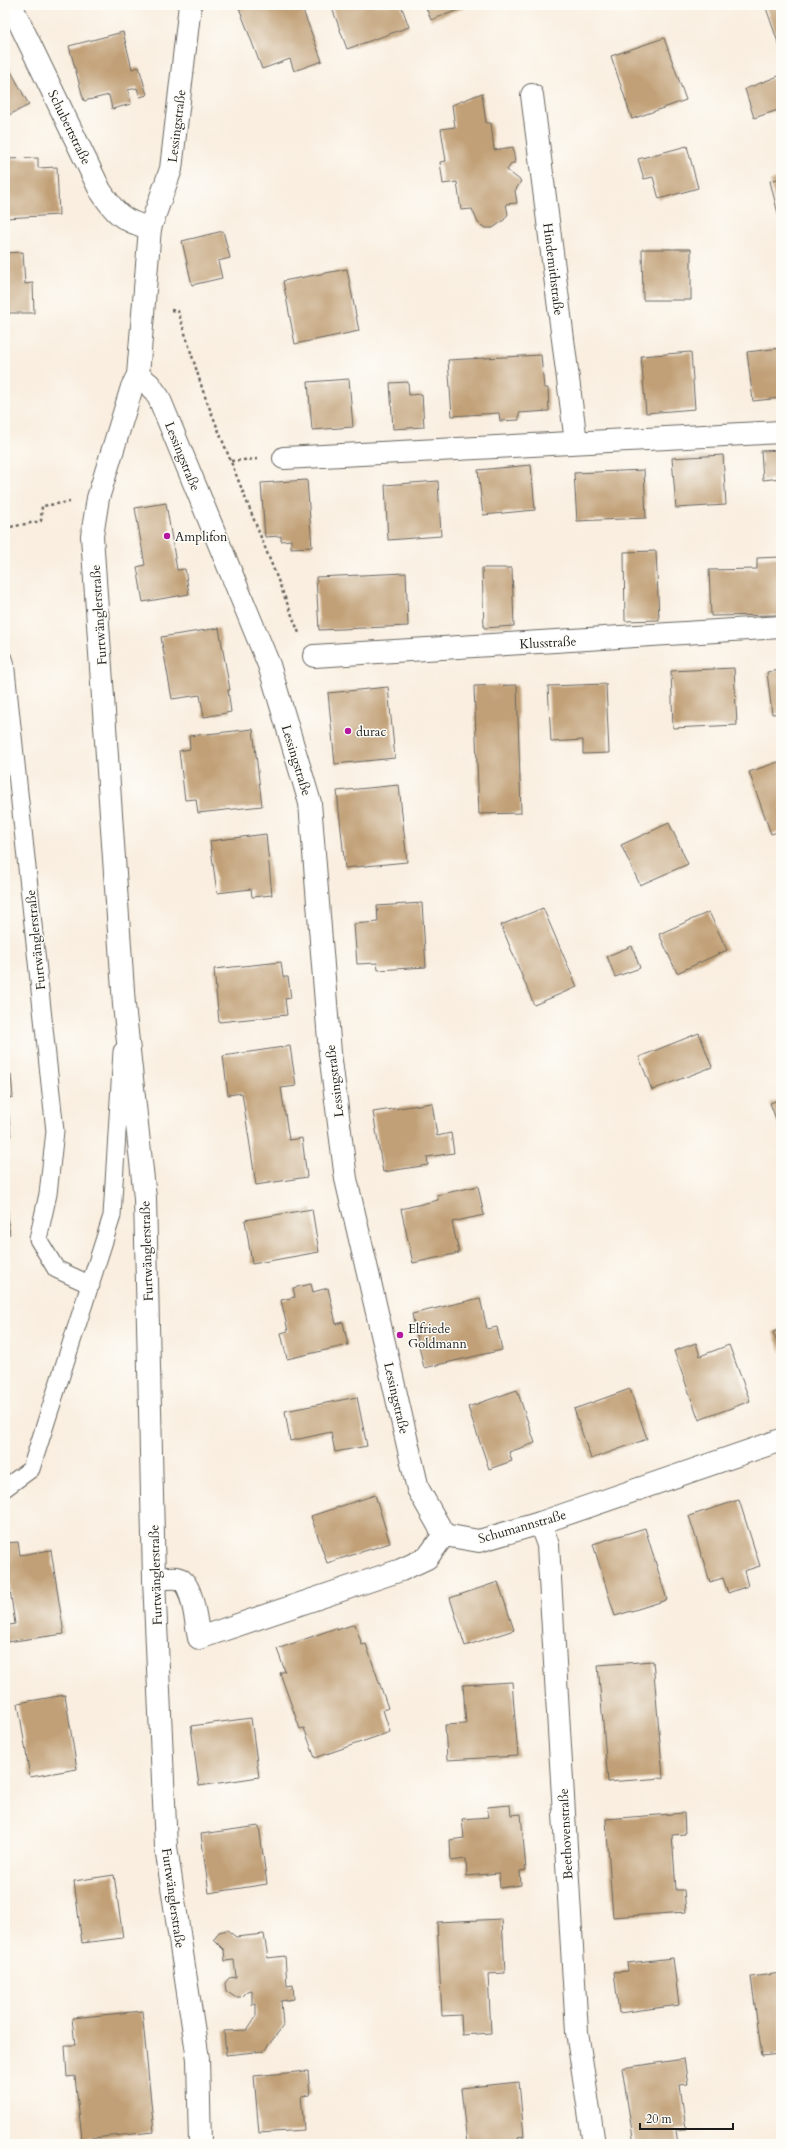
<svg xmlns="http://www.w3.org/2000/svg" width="786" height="2149" viewBox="0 0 786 2149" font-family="Cardo,serif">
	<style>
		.building { fill: #c1a077 }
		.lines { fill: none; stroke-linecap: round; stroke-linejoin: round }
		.lane-casing { stroke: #696660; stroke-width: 19 }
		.street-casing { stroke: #696660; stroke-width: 24 }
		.path { stroke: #696660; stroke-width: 2.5; stroke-dasharray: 3 3; stroke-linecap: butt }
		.lane { stroke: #fff; stroke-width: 17 }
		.street { stroke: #fff; stroke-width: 22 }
		.poi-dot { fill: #b5179e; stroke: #fdfcf7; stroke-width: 1.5 }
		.labels { text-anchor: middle; stroke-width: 3; stroke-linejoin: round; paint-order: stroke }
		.street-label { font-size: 13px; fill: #1c1c1c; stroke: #fdfcf7 }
		.poi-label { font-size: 13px; fill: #1c1c1c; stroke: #fdfcf7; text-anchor: start }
	</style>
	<rect width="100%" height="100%" fill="#fdfcf7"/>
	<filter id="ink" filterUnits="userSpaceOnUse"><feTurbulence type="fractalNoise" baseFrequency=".025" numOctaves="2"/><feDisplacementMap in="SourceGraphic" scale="8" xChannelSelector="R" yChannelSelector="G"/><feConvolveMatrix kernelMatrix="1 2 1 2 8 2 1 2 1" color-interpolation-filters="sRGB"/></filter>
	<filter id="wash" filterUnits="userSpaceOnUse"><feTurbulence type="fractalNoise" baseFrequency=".012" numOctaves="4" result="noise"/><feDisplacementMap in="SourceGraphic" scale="16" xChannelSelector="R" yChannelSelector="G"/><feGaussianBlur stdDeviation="0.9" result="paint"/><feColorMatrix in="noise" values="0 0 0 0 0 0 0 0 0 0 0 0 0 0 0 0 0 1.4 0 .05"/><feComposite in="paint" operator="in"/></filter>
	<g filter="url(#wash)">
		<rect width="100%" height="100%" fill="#f9eedf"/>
		<g id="blocks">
			<!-- building -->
			<g class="building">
				<path d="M238,5H301L322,61L294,71L290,59L262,69Z"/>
				<path d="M331,5H401L409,27L347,49Z"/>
				<path d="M425,5H472L431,20Z"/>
				<path d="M765,5H781V51Z"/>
				<path d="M123,32L132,69L139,67L147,95L140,97L137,88L128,90L131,104L112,109L109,95L84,101L69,46Z"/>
				<path d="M664,38L686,100L632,119L611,56Z"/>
				<path d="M5,60L29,105L5,117Z"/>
				<path d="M781,75V109L754,118L745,89Z"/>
				<path d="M482,93L486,123H491L494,150L513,147L515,163H512L507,170L521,181L515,191L517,203L506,204L508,214L504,220L493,228H485L478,223L472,209L461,210L457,182L443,184L440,162L446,161L441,129L455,127L452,105Z"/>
				<path d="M687,146L698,188L659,199L653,177L644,179L638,159Z"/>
				<path d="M38,158V168L57,167L59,215L5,218V159Z"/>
				<path d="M781,178V222H780L770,181Z"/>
				<path d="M223,231L230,258L218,261L222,278L192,285L182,241Z"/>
				<path d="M642,249H691V300H643Z"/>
				<path d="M23,252L25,284L33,283L34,313H5V253Z"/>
				<path d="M347,269L359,331L295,344L283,281Z"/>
				<path d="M781,348V398L753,401L747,352Z"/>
				<path d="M691,352L695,409L646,413L641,356Z"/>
				<path d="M541,355L544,388H548L549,411L519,413V420L500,421L499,413L452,416L448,360Z"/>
				<path d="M349,379L353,427L312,430L308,382Z"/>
				<path d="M408,382L409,395L422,394L424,427L393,429L390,383Z"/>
				<path d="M781,450V478L763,480L761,451Z"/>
				<path d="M723,455L726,505L676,508L672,458Z"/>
				<path d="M531,465L535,510L483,515L478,470Z"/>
				<path d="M644,470L646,518L577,521L574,473Z"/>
				<path d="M307,480L312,547L291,548V540L281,541V536L265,537L261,483Z"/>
				<path d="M438,481L441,536L388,540L385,485Z"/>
				<path d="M166,503L177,570L185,569L189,594L143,602L137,567L145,565L135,508Z"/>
				<path d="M656,551L659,620L625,621L624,552Z"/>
				<path d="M781,557V615L711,616L709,570L757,569V558Z"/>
				<path d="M482,568H512L514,626L484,628Z"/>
				<path d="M406,573L408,626L319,630L316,577Z"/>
				<path d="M219,628L230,690H228L231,712L204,717L200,695L172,699L161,637Z"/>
				<path d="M734,668L737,725L673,728L671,671Z"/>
				<path d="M781,670V713L772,714L767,672Z"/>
				<path d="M606,684L609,753L583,754V740L551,742L548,686Z"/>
				<path d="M517,685L521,813L479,814L474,686Z"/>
				<path d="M388,687L395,758L335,764L328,693Z"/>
				<path d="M253,729L262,806L198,813L196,799L185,800L179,751L190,749L189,736Z"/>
				<path d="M781,761V831L771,834L749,772Z"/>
				<path d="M399,785L407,862L345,868L337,791Z"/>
				<path d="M669,823L688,864L640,885L621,845Z"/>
				<path d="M266,834L272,895L252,897L251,889L217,893L210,841Z"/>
				<path d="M422,903L426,967L378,970L377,963L357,964L354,924L378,922L377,906Z"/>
				<path d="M543,908L577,987L534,1005L501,925Z"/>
				<path d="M709,912L727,950L677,973L659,934Z"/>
				<path d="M632,946L640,968L615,977L607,956Z"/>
				<path d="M281,962L283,977H288L291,998L285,999L287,1015L219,1022L214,969Z"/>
				<path d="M699,1033L712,1067L652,1090L639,1057Z"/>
				<path d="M290,1046L296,1086L281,1088L289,1140L302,1138L307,1177L256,1185L242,1093L228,1095L223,1056Z"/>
				<path d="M11,1074L13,1097L7,1098L11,1136L5,1137V1075Z"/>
				<path d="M781,1099V1132L770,1103Z"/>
				<path d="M432,1103L437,1136L451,1133L454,1153L427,1157L428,1165L383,1172L373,1112Z"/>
				<path d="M478,1186L484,1215L452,1222L459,1253L413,1263L401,1209L438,1200L437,1195Z"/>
				<path d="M5,1207L10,1234L5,1235Z"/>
				<path d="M312,1209L319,1252L252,1264L245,1220Z"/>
				<path d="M311,1284L313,1292L328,1288L336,1324L343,1322L348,1345L287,1359L281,1333L288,1331L281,1300L295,1297L293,1288Z"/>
				<path d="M480,1298L487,1329L497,1327L502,1350L424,1368L412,1314Z"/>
				<path d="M781,1329V1353L773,1332Z"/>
				<path d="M696,1343L700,1356L729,1345L750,1401L699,1420L674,1351Z"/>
				<path d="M630,1389L647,1439L591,1459L574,1409Z"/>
				<path d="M517,1390L535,1443L509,1452L512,1461L489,1469L468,1407Z"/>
				<path d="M357,1397L367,1446L335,1452L331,1432L290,1441L285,1411Z"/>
				<path d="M375,1495L390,1543L327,1563L311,1516Z"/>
				<path d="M739,1500L760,1566L744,1571L748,1586L728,1593L723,1578L710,1582L689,1516Z"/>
				<path d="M645,1528L667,1600L615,1616L593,1544Z"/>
				<path d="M18,1542L20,1555L51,1550L64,1634L7,1642L5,1626L15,1624L7,1568L5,1569V1543Z"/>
				<path d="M498,1582L514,1630L465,1646L450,1598Z"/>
				<path d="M355,1624L362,1645L366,1644L388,1708L383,1710L390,1732L315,1758L304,1728L300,1729L280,1673L285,1671L277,1649L336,1628L337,1630Z"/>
				<path d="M653,1661L663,1778L608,1782L598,1665Z"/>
				<path d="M512,1682L518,1756L447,1760L445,1725L466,1724L463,1685Z"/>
				<path d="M65,1695L77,1769L30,1777L18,1703Z"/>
				<path d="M251,1718L259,1777L199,1786L191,1726Z"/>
				<path d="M510,1805L511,1815L521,1814L526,1870L520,1871L521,1885L500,1888L499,1873L467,1876L466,1859L451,1861L450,1840L464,1838L462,1819L489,1817L487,1807Z"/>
				<path d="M684,1813L685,1834L672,1835L676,1890H684L686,1912L613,1917L606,1819Z"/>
				<path d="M259,1826L267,1884L209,1893L201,1834Z"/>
				<path d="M114,1875L123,1938L82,1943L74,1881Z"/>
				<path d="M502,1919L505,1973L488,1974L491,2033L462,2035L461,2015L442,2016L437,1922Z"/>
				<path d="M227,1930L236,1937L264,1934L268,1958L285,1956L287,1986L293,1985L294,1999L281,2001L283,2026L264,2051L226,2055L224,2031L247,2030L256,2016V2004L252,2005V1990L247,1991L241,1997H235L226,1991L225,1983L229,1978L236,1977L234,1960L225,1961L224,1950L214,1940L219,1932Z"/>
				<path d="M673,1958L679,2005L619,2013L614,1972L628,1971L627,1963Z"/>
				<path d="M781,1973V2054L762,2056L751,1977Z"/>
				<path d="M142,2011L154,2132L82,2139L75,2076L67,2077L65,2045H75L72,2018Z"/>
				<path d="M684,2059L688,2084L680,2085L686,2129L676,2130L678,2144H634L622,2068Z"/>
				<path d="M308,2071L310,2095L301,2096L304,2130L259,2133L254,2076Z"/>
				<path d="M519,2082L524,2136L518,2137L519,2144H467L461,2088Z"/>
			</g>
		</g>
	</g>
	<g filter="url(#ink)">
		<use href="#blocks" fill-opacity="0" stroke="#696660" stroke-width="1"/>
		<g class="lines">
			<defs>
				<g id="lane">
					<path d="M5,661L55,1131L48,1194L38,1239L56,1269L91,1285"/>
					<path d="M5,1488L31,1469L112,1216L122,1051"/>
				</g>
				<g id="street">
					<path d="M11,5L100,190C115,213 122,221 150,228"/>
					<path d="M190,5L171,169L150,228L138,375L132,387L98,498L92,536L124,1005L145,1198L154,1579L166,1847L198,2059L200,2144"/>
					<path d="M532,95L576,442"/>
					<path d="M138,375L149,384L159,398L269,665L310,803L330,1053L346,1179L418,1489L444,1535"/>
					<path d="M284,458L781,432"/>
					<path d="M314,656L781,627"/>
					<path d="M540,1523L548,1545L577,2032L594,2144"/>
					<path d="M444,1535L479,1541L540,1523L781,1440"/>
					<path d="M154,1579C161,1579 170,1577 177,1578C193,1581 196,1624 199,1638L401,1570L427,1558L444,1535"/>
				</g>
			</defs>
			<!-- lane casing -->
			<use href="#lane" class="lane-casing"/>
			<!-- street casing -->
			<use href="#street" class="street-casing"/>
			<!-- path -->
			<g class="path">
				<path d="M171,310L178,311L204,394L299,633"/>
				<path d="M231,461L257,459"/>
				<path d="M5,528L41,521L42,506L70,502"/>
			</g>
			<!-- lane -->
			<use href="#lane" class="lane"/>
			<!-- street -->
			<use href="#street" class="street"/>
		</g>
	</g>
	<!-- markers -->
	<g class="poi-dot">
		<circle cx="167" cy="536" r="4"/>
		<circle cx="348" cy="731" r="4"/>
		<circle cx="400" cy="1335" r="4"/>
	</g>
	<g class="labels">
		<!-- street labels -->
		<g class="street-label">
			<text transform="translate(176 126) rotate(-83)" y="5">Lessingstraße</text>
			<text transform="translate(70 127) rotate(64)" y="5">Schubertstraße</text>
			<text transform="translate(554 269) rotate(83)" y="5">Hindemithstraße</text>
			<text transform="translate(183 456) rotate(68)" y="5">Lessingstraße</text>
			<text transform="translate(98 615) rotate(-94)" y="5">Furtwänglerstraße</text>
			<text transform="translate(548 642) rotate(-3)" y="5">Klusstraße</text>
			<text transform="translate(297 760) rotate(73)" y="5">Lessingstraße</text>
			<text transform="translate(35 940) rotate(-96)" y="5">Furtwänglerstraße</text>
			<text transform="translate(334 1081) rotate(-97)" y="5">Lessingstraße</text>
			<text transform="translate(146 1251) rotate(-92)" y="5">Furtwänglerstraße</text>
			<text transform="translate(397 1398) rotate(77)" y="5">Lessingstraße</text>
			<text transform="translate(522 1526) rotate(-16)" y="5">Schumannstraße</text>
			<text transform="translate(155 1575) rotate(-92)" y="5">Furtwänglerstraße</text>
			<text transform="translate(565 1834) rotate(-93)" y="5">Beethovenstraße</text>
			<text transform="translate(174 1898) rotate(82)" y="5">Furtwänglerstraße</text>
		</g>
		<!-- poi labels -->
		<g class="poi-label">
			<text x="175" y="541">Amplifon</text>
			<text x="356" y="736">durac</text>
			<text x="408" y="1333">Elfriede<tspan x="408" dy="15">Goldmann</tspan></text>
		</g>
	</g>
	<!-- margin -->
	<rect width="786" height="2149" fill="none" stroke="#fdfcf7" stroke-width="20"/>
	<!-- scale -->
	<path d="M640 2123v6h93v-6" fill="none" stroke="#1c1c1c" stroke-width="2"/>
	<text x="646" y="2123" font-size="12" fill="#1c1c1c" stroke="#fdfcf7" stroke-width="3" paint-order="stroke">20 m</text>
</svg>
